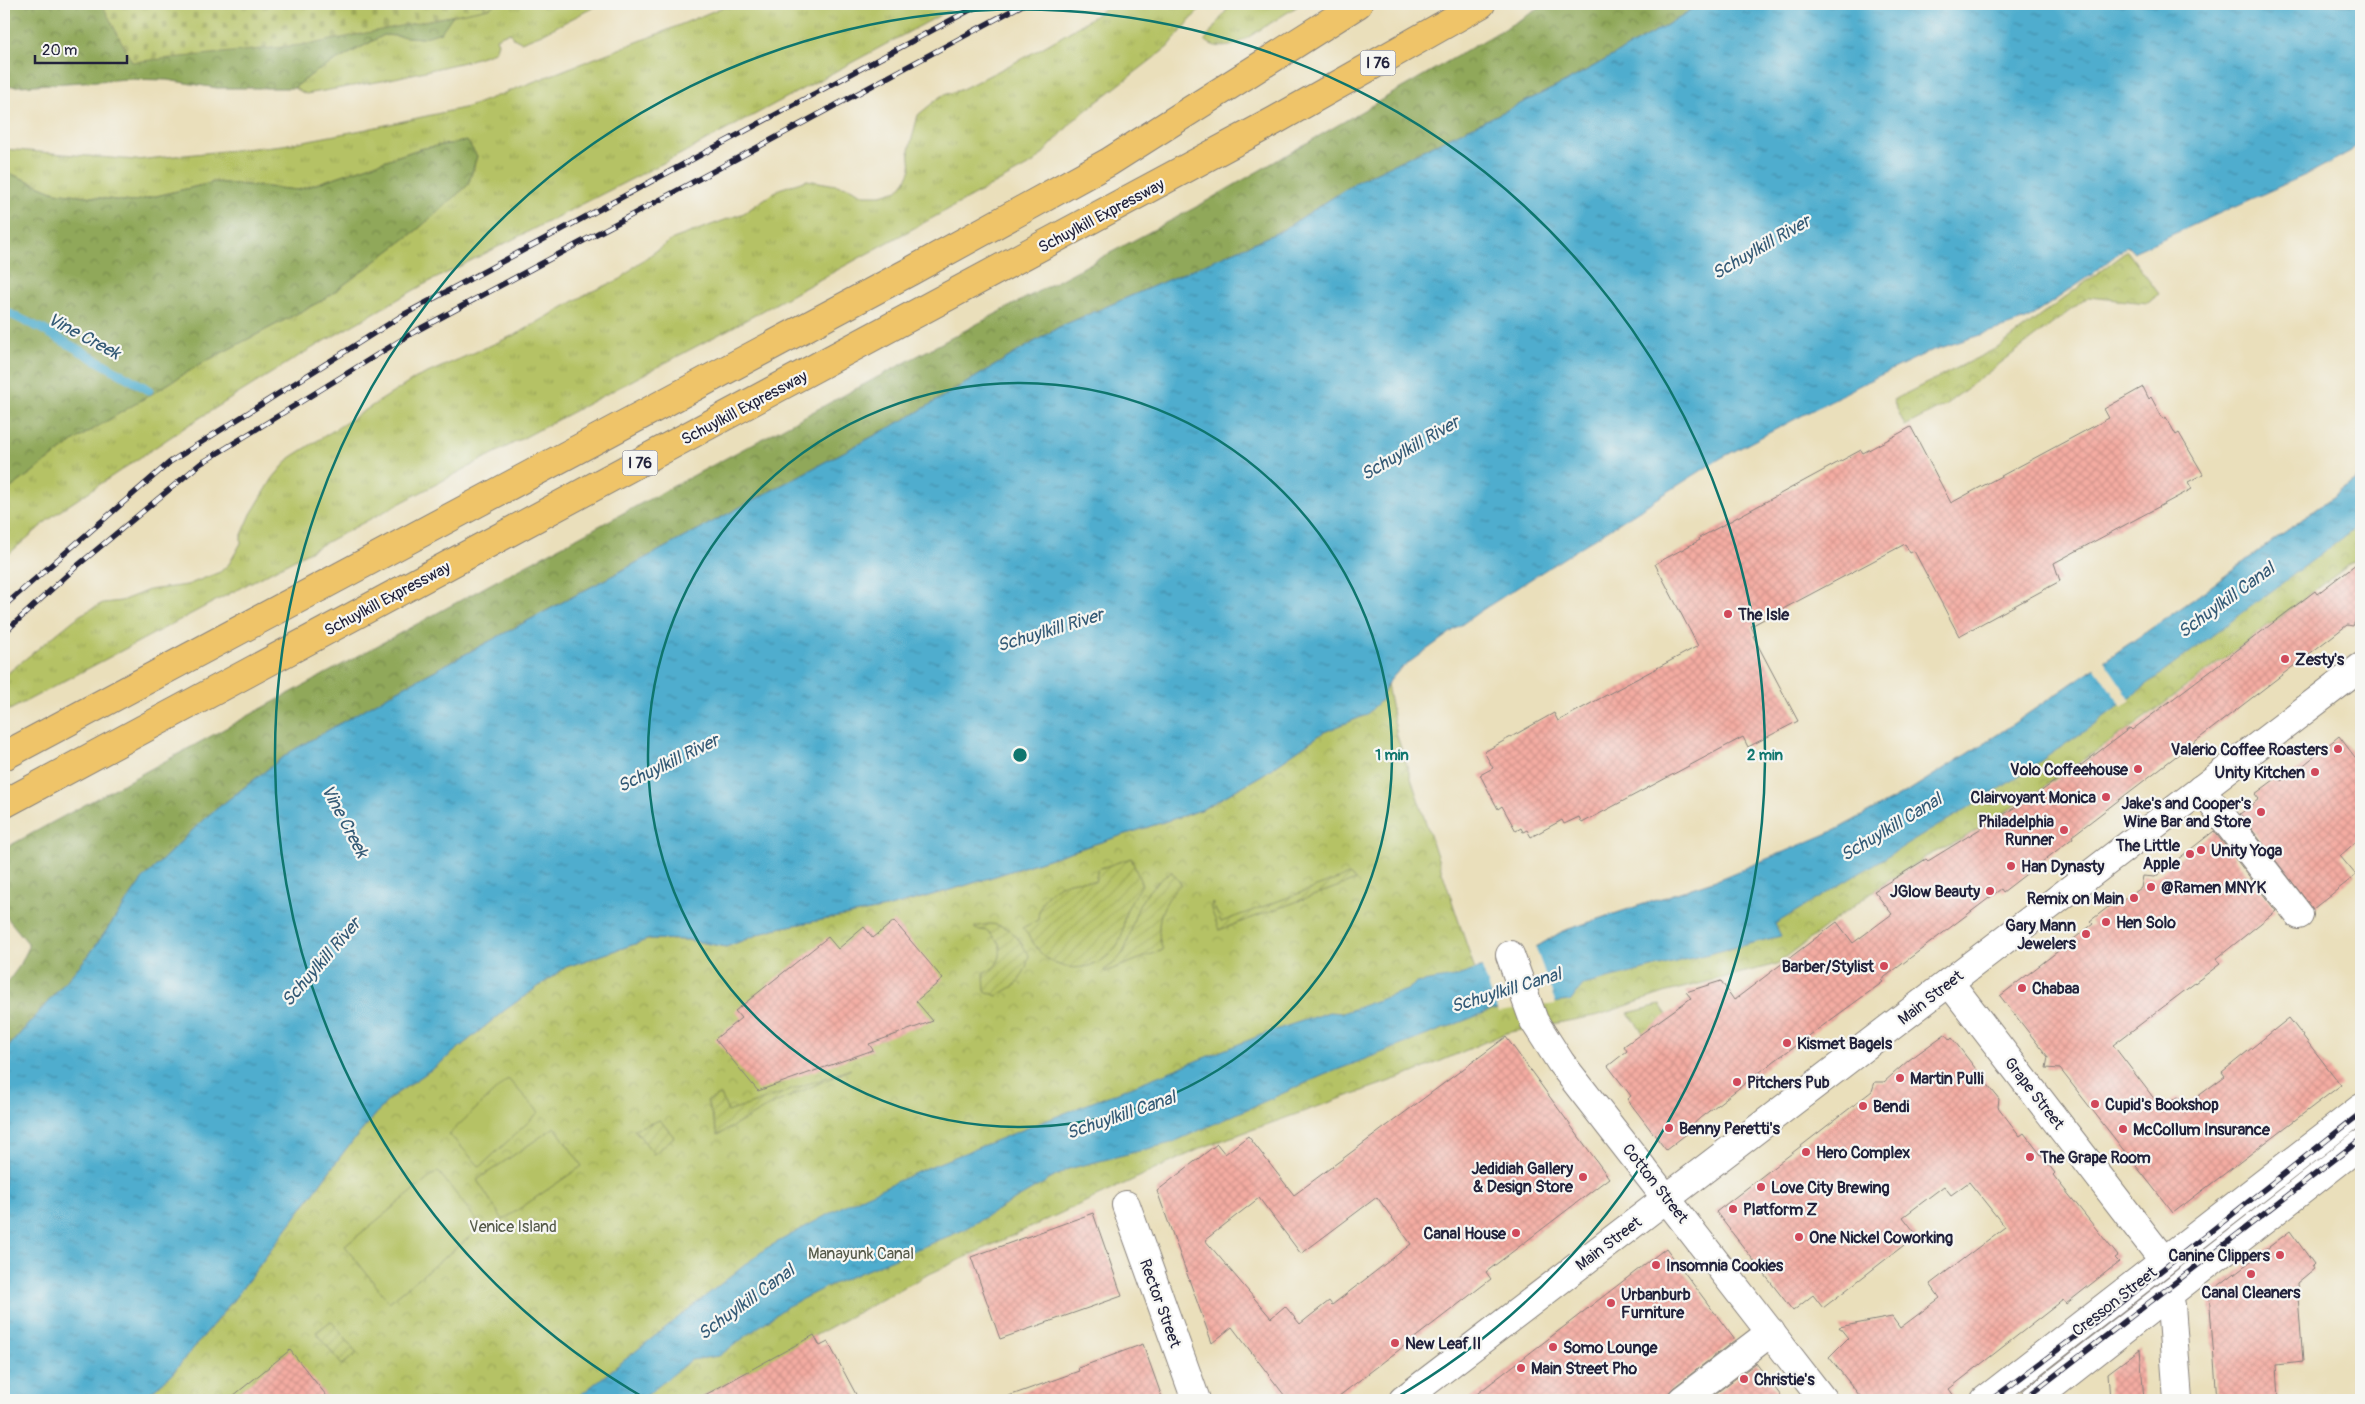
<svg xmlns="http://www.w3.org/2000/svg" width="2365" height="1404" viewBox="0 0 2365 1404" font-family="Pangolin,sans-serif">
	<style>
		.grass { fill: url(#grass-tufts); stroke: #6c7250 }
		.forest { fill: url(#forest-crowns); stroke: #59654a }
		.cemetery { fill: url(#cemetery-stones); stroke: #6c7250 }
		.park { fill: url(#park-crowns); stroke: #6c7250 }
		.garden { fill: url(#garden-furrows); stroke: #6c7250 }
		.pitch { fill: #b5c265; stroke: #6c7250 }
		.water { fill: url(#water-ripples); stroke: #396884 }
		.pier { fill: #eadfbb }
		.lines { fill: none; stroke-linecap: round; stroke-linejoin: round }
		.stream { stroke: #50adce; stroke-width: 9 }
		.building { fill: url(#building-cross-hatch); fill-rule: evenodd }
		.minor-casing { stroke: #86807b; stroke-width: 30 }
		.tertiary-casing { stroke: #86807b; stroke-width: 30 }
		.motorway-casing { stroke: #86807b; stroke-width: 30 }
		.minor { stroke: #fff; stroke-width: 28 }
		.tertiary { stroke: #fff; stroke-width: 28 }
		.motorway { stroke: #efc469; stroke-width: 28 }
		.rail-casing { stroke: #22223b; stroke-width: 5.5 }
		.rail { stroke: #f6f6f2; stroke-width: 4; stroke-dasharray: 11; stroke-linecap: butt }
		.ring { fill: none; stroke: #0f766e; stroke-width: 2.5 }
		.poi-dot { fill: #d1495b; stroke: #f6f6f2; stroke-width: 2 }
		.labels { text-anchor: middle; stroke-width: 4.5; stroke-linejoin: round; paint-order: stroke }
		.shield { fill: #f6f6f2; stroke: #626272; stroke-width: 1 }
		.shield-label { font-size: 15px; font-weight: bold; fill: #22223b }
		.street-label { font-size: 16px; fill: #22223b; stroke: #f6f6f2 }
		.poi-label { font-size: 16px; font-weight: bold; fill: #22223b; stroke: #f6f6f2; text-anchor: start }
		.park-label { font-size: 16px; fill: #555a4a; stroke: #f6f6f2 }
		.water-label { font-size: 18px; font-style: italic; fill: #345a76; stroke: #f6f6f2 }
		.centre { fill: #0f766e; stroke: #f6f6f2; stroke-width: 2.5 }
		.ring-label { font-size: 15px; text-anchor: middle; font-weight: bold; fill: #0f766e; stroke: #f6f6f2; stroke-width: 4.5; stroke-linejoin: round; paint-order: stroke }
	</style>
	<defs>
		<pattern id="grass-tufts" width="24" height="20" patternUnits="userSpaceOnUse" patternTransform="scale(1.25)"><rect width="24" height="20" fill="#b5c265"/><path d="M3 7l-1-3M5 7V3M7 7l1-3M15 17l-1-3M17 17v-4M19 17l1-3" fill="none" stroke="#9ba659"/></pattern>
		<pattern id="forest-crowns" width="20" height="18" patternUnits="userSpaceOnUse" patternTransform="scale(1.25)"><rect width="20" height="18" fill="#90a85a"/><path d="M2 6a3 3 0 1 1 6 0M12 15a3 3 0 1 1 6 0" fill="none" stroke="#75884c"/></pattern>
		<pattern id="cemetery-stones" width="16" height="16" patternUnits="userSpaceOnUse" patternTransform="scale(1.25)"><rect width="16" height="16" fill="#b5c265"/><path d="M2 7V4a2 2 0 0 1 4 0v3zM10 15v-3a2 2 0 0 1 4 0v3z" fill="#9ba659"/></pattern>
		<pattern id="park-crowns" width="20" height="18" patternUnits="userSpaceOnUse" patternTransform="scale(1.25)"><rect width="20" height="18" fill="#b5c265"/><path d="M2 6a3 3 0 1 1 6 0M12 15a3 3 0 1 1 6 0" fill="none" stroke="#9ba659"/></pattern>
		<pattern id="garden-furrows" width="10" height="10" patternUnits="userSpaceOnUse" patternTransform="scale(1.25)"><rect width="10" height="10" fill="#b5c265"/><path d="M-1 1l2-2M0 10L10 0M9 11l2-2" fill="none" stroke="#9ba659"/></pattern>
		<pattern id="water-ripples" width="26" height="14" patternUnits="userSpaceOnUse" patternTransform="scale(1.25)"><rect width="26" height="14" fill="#50adce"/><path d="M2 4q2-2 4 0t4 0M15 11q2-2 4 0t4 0" fill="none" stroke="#428ca8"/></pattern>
		<pattern id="building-cross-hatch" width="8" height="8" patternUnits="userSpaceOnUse" patternTransform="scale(1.25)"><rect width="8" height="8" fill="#f4aca2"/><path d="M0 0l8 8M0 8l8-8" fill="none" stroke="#d1948c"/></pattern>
	</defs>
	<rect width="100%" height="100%" fill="#f6f6f2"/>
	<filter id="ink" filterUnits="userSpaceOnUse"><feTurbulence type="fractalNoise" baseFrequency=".02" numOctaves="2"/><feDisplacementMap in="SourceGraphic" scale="10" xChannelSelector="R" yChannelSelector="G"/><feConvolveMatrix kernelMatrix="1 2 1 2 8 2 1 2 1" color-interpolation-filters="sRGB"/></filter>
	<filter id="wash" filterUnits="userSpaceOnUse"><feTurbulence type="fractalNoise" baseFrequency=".0096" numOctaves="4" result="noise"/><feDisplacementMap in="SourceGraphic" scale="20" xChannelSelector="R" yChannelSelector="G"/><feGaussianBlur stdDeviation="1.12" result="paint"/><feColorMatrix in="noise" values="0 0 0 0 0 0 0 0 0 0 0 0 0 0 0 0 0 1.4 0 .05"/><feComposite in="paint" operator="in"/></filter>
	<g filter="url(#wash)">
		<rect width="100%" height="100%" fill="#eadfbb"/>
		<!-- grass -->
		<g class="grass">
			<path d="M467,4H600L542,34L521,42L513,38L510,32L496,38L498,43L495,52L464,62L382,81L306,94L294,88L315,72L384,35L422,38L440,32L453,15Z"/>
			<path d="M730,4H961L685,152L423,285L302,354L190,424L54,515L4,558V493L77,439L206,361L325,299L417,230L468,185L477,156L467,141L419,149L298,190L215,182L131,202L55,192L4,171V149L136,160L283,145L367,129L468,107L663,32Z"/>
			<path d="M1111,4H1204L1168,47L1076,118L1035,162L731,328L4,713V676L80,615L103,603L121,601L149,590L187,585L220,572L229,564L241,543V537L251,514L273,478L290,458L416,378L519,333L588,293L621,279L636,265L673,239L744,213L779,189L807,180L848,187L865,195H881L898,190L906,180L911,169L909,150L918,115L941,96L960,90C1012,64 1064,39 1111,4Z"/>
			<path d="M1231,4H1301L1239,43C1228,48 1214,49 1205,40Z"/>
		</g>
		<!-- forest -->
		<g class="forest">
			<path d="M4,4H467L453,15L441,32L422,38L384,35L315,72L294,88H217L167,80L128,79L4,87Z"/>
			<path d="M1547,4H1700L1659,30L1562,84L1360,180L1281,231L1059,327L911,416L400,689L290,752L206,817L142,880L89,955L4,1052V987L20,965L28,949V943L4,914V852L9,846L496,581L1198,206Z"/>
			<path d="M467,141L477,156L468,185L417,230L325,299L206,361L77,439L4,493V171L55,192L131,202L215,182L298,190L419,149Z"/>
		</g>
		<!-- cemetery -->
		<path class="cemetery" d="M102,4H496L489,8L312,44L132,62Z"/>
		<!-- park -->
		<g class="park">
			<path d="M2127,251L2159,294L2148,303L2088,297L1945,405L1905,426L1893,400L1999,347Z"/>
			<path d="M2361,476V556L2150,714L2038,791L1962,839L1925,857L1873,891L1777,964L1667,992L1599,1015L1506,1033L1413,1073L1206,1146L925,1276L696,1400H142L172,1374L235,1298L346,1149L390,1098L438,1065L505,1010L566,967L650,939L688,940L726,947L773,929L886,908L964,886L1201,810L1262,775L1324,732L1366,715L1381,700L1387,684L1397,736L1475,970L1538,946L1563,931L1719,879L1768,860L1836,830L1910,790L2000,733L2191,601Z"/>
			<path d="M1660,1005L1668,1016L1666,1063L1628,1013Z"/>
		</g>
		<!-- garden -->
		<g class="garden">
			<path d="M1131,858L1142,885C1134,895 1127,907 1124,919C1123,927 1123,935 1119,942C1106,968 1069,976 1046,958C1035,949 1031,937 1022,928L1038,920C1039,889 1068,876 1095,882L1098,869Z"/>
			<path d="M1172,872L1181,884C1162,902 1153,925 1163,950L1105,972L1104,970C1128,956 1127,942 1134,919C1140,898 1153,883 1172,872Z"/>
			<path d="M1349,875L1356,880L1219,930L1211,909L1212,902L1221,922Z"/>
			<path d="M989,924C1011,925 1018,938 1029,955L1026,968L1017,984L997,996L985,991L984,973C998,968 1003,956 999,943L988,931L975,929V927Z"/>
			<path d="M851,1069L773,1104L718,1135L707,1101L721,1095L728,1112Z"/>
			<path d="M660,1120L674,1137L654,1154L634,1129Z"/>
			<path d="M331,1321L357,1353L342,1365L316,1332Z"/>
		</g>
		<!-- pitch -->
		<g class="pitch">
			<path d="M508,1079L539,1112L480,1167L449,1134Z"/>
			<path d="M555,1127L582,1166L503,1220L477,1180Z"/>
			<path d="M438,1171L482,1227L389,1302L345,1246Z"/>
		</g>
		<!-- water -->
		<g class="water">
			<path d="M1700,4H2361V140L2351,151L2312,172L2133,252L2127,246L2090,276L2026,320L1931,351L1866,382L1721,458L1479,612L1400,669L1387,684L1381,700L1366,715L1324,732L1262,775L1201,810L964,886L886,908L773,929L726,947L688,940L650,939L566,967L505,1010L438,1065L390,1098L346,1149L235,1298L172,1374L142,1400H4V1052L89,955L142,880L206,817L290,752L400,689L911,416L1059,327L1281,231L1360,180L1562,84L1659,30Z"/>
			<path d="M2361,476V524L2089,728L2001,788L1775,924L1781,936L1583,985L1570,1001L1492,1010L1324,1075L1171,1143L1068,1169L961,1231L828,1286L786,1307L719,1356L691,1360L641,1400H574L765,1249L845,1205L924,1169L1269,1032L1329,1012L1342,1013L1407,990L1416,983L1454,977L1475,970L1538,946L1563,931L1719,879L1836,830L1910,790L2000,733L2191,601Z"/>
		</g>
		<!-- pier -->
		<g class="pier">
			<path d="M2103,659L2131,700L2122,707L2093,665Z"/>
			<path d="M1535,946L1556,1004L1498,1012L1481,965Z"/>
		</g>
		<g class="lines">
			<!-- stream -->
			<path class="stream" d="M4,311L42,329L149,390"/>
		</g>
		<g id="blocks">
			<!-- building -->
			<g class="building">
				<path d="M2143,387L2149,399L2151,397L2163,419L2166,417L2176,435L2179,433L2203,474L2188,482L2192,489L2054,563L2060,581L1959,636L1914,551L1910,553L1905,544L1751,626L1755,635L1753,636L1798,721L1748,747L1743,737L1582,823L1579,817L1564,824L1562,820L1531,837L1527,830L1523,832L1521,828L1516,831L1502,806L1498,809L1480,775L1493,768L1484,752L1554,713L1558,721L1698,646L1655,564L1700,540L1699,538L1861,450L1863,453L1911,427L1951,503L2109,418L2104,409Z"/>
				<path d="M2361,560V614L2357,617L2353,626L2347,625L2072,836L2073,838L2003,892L2001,889L1881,980L1883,982L1777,1059L1700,1118L1687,1130L1689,1132L1666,1150L1627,1099L1631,1096L1608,1066L1627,1051L1624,1046L1691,998L1686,992L1721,981L1734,1000L1837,922L1853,943L1892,914L1874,891L1926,859L1928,861L2040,792L2070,770L2072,772L2130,728L2132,730L2315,591L2317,594Z"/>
				<path d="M2339,736L2361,765V837L2340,856L2356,875L2313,909L2240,814L2259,799L2255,794L2278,777L2282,781L2294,773Z"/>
				<path d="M2214,831L2276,911L2216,959L2220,964L2113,1045L2162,1109L2178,1097L2185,1106L2225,1076L2222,1072L2289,1018L2341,1085L2173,1213L2060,1069L2046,1068L2048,1057L2000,996L2093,924L2090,921L2116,901L2120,903L2141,888L2143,876L2155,877Z"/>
				<path d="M894,921L943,979L916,1001L933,1021L869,1044L873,1050L758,1091L715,1039L741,1018L735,1011L828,937L838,949L864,927L873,938Z"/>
				<path d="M1945,1034L1950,1040L1952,1038L1999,1099L1998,1107L2020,1136L2024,1133L2055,1173L2053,1175L2118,1256L2115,1258L2119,1262L2066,1304L2063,1300L1949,1389L1957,1400H1863L1829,1357L1848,1338L1839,1327L1892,1317L1900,1328L1940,1298L1930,1284L2005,1227L1969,1182L1951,1195L1944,1186L1903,1217L1917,1235L1823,1308L1813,1295L1793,1311L1716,1212L1872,1091L1875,1082H1884L1909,1060Z"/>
				<path d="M1506,1037L1609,1178L1486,1272L1491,1279L1334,1400H1288L1232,1327L1212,1343L1157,1191L1217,1144L1225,1154L1248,1136L1294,1195ZM1377,1197L1411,1244L1332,1305L1329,1301L1300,1324L1285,1306L1271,1318L1205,1240L1259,1198L1301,1254Z"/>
				<path d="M1093,1213L1122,1296L1000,1339L971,1257Z"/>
				<path d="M2290,1231L2314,1264L2312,1266L2314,1269L2297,1283L2303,1362L2276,1365L2278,1400H2217L2209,1293Z"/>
				<path d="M1666,1248L1735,1340L1673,1388L1668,1394L1667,1400H1469Z"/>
				<path d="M814,1335L820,1346L828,1342L859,1400H696Z"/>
				<path d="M1143,1344L1163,1400H1007L1006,1397L1079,1371L1078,1368Z"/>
				<path d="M2140,1349L2144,1400H2110L2108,1373Z"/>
				<path d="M290,1350L330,1400H228Z"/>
				<path d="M1756,1363L1784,1400H1707Z"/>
			</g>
		</g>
	</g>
	<g filter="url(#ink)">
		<use href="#blocks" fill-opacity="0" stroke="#86807b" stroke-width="1"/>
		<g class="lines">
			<defs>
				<g id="minor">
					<path d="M2201,789L2299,915"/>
					<path d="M1510,955L1534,1021L1561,1063L1823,1400"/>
					<path d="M1949,982L2157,1252"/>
					<path d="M1126,1205L1196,1400"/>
					<path d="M2171,1305L2178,1400"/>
					<path d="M1682,1400L1771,1332"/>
					<path d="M1985,1400L2361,1108"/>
					<path d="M2034,1400L2361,1144"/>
				</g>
				<path id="tertiary" d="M1403,1400L2361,667"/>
				<g id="motorway">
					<path d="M4,756L911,271L1109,162L1358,4"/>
					<path d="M4,804L1274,121L1481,4"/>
				</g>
			</defs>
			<!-- minor casing -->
			<use href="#minor" class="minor-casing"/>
			<!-- tertiary casing -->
			<use href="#tertiary" class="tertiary-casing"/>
			<!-- motorway casing -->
			<use href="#motorway" class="motorway-casing"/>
			<!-- minor -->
			<use href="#minor" class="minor"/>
			<!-- tertiary -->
			<use href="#tertiary" class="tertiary"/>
			<!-- motorway -->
			<use href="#motorway" class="motorway"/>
			<defs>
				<g id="rail">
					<path d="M4,606L170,462L403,315L981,4"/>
					<path d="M4,633L77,566L200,464L414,332L1024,4"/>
					<path d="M1991,1400L2120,1303L2361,1113"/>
					<path d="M2023,1400L2361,1139"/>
				</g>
			</defs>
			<!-- rail casing -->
			<use href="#rail" class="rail-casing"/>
			<!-- rail -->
			<use href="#rail" class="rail"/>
		</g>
	</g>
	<!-- distance rings -->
	<g class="ring">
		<circle cx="1020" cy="755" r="372"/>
		<path d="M648 1400A745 745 0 1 1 1392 1400"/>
	</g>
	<!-- markers -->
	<g class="poi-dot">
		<circle cx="1728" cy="614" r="5"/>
		<circle cx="2285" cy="659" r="5"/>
		<circle cx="2338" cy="749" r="5"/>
		<circle cx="2138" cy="769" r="5"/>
		<circle cx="2315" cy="772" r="5"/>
		<circle cx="2106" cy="797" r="5"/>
		<circle cx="2261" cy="812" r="5"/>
		<circle cx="2064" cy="830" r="5"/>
		<circle cx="2201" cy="850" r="5"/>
		<circle cx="2190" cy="854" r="5"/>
		<circle cx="2011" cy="866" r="5"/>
		<circle cx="2151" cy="887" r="5"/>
		<circle cx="1990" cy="891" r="5"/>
		<circle cx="2134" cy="898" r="5"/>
		<circle cx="2106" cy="922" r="5"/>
		<circle cx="2086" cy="934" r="5"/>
		<circle cx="1884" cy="966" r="5"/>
		<circle cx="2022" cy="988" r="5"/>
		<circle cx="1787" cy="1043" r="5"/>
		<circle cx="1900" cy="1078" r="5"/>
		<circle cx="1737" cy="1082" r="5"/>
		<circle cx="2095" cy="1104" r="5"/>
		<circle cx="1863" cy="1106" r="5"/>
		<circle cx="1669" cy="1128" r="5"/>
		<circle cx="2123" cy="1129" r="5"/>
		<circle cx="1806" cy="1152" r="5"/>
		<circle cx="2030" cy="1157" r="5"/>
		<circle cx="1583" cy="1177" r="5"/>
		<circle cx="1761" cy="1187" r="5"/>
		<circle cx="1733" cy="1209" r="5"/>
		<circle cx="1516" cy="1233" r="5"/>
		<circle cx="1799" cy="1237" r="5"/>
		<circle cx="2280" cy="1255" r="5"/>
		<circle cx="1656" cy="1265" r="5"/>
		<circle cx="2251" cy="1274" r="5"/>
		<circle cx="1611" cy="1303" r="5"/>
		<circle cx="1395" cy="1343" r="5"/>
		<circle cx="1553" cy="1347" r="5"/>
		<circle cx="1521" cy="1368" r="5"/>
		<circle cx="1744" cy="1379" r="5"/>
	</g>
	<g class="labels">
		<!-- shield labels -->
		<g class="shield">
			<rect x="1360.5" y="50.5" width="35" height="25" rx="4"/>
			<rect x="622.5" y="450.5" width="35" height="25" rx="4"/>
		</g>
		<g class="shield-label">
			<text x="1378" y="68">I 76</text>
			<text x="640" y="468">I 76</text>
		</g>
		<!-- street labels -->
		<g class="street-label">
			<text transform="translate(1101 215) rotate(-28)" y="6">Schuylkill Expressway</text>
			<text transform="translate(744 407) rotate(-28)" y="6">Schuylkill Expressway</text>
			<text transform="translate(387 598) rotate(-28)" y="6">Schuylkill Expressway</text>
			<text transform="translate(1930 997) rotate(-38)" y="6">Main Street</text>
			<text transform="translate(2035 1093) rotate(52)" y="6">Grape Street</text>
			<text transform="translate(1656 1183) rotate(52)" y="6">Cotton Street</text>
			<text transform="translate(1608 1243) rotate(-37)" y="6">Main Street</text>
			<text transform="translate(2114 1301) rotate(-38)" y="6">Cresson Street</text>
			<text transform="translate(1161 1303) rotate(70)" y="6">Rector Street</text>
		</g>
		<!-- poi labels -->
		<g class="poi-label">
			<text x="1738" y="620">The Isle</text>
			<text x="2295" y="665">Zesty's</text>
			<text x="2328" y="755" text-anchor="end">Valerio Coffee Roasters</text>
			<text x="2128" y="775" text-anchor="end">Volo Coffeehouse</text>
			<text x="2305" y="778" text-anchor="end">Unity Kitchen</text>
			<text x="2096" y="803" text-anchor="end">Clairvoyant Monica</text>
			<text x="2251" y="809" text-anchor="end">Jake's and Cooper's<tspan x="2251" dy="18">Wine Bar and Store</tspan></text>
			<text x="2054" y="827" text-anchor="end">Philadelphia<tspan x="2054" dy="18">Runner</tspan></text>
			<text x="2180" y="851" text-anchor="end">The Little<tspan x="2180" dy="18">Apple</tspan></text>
			<text x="2211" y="856">Unity Yoga</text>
			<text x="2021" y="872">Han Dynasty</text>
			<text x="2161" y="893">@Ramen MNYK</text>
			<text x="1980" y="897" text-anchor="end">JGlow Beauty</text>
			<text x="2124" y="904" text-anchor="end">Remix on Main</text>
			<text x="2116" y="928">Hen Solo</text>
			<text x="2076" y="931" text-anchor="end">Gary Mann<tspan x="2076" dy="18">Jewelers</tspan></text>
			<text x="1874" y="972" text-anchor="end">Barber/Stylist</text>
			<text x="2032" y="994">Chabaa</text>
			<text x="1797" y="1049">Kismet Bagels</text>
			<text x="1910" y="1084">Martin Pulli</text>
			<text x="1747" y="1088">Pitchers Pub</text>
			<text x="2105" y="1110">Cupid's Bookshop</text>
			<text x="1873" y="1112">Bendi</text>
			<text x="1679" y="1134">Benny Peretti's</text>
			<text x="2133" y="1135">McCollum Insurance</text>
			<text x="1816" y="1158">Hero Complex</text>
			<text x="2040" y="1163">The Grape Room</text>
			<text x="1573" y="1174" text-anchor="end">Jedidiah Gallery<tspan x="1573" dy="18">&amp; Design Store</tspan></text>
			<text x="1771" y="1193">Love City Brewing</text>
			<text x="1743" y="1215">Platform Z</text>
			<text x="1506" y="1239" text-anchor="end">Canal House</text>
			<text x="1809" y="1243">One Nickel Coworking</text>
			<text x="2270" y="1261" text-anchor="end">Canine Clippers</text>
			<text x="1666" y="1271">Insomnia Cookies</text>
			<text x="2251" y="1298" text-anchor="middle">Canal Cleaners</text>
			<text x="1621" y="1300">Urbanburb<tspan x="1621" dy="18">Furniture</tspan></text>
			<text x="1405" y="1349">New Leaf II</text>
			<text x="1563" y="1353">Somo Lounge</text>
			<text x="1531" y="1374">Main Street Pho</text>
			<text x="1754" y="1385">Christie's</text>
		</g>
		<!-- park labels -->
		<g class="park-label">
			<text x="513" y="1232">Venice Island</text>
			<text x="861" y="1259">Manayunk Canal</text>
		</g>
		<!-- water labels -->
		<g class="water-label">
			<text transform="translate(1761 247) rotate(-30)" y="6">Schuylkill River</text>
			<text transform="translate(84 336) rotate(28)" y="6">Vine Creek</text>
			<text transform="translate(1410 448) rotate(-30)" y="6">Schuylkill River</text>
			<text transform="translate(2226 600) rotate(-36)" y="6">Schuylkill Canal</text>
			<text transform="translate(1050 630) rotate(-17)" y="6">Schuylkill River</text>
			<text transform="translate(668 763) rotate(-26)" y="6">Schuylkill River</text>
			<text transform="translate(345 821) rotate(62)" y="6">Vine Creek</text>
			<text transform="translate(1891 827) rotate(-31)" y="6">Schuylkill Canal</text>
			<text transform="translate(321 962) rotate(-49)" y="6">Schuylkill River</text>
			<text transform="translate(1506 990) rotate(-17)" y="6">Schuylkill Canal</text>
			<text transform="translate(1121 1115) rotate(-19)" y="6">Schuylkill Canal</text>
			<text transform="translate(746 1302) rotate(-36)" y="6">Schuylkill Canal</text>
		</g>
	</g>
	<circle cx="1020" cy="755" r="8" class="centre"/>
	<g class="ring-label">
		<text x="1392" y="760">1 min</text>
		<text x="1765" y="760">2 min</text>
	</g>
	<!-- margin -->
	<rect width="2365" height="1404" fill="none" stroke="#f6f6f2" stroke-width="20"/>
	<!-- scale -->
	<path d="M35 55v8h92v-8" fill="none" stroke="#22223b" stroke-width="2.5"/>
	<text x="42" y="55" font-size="15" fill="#22223b" stroke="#f6f6f2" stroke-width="4" paint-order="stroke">20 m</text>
</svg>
